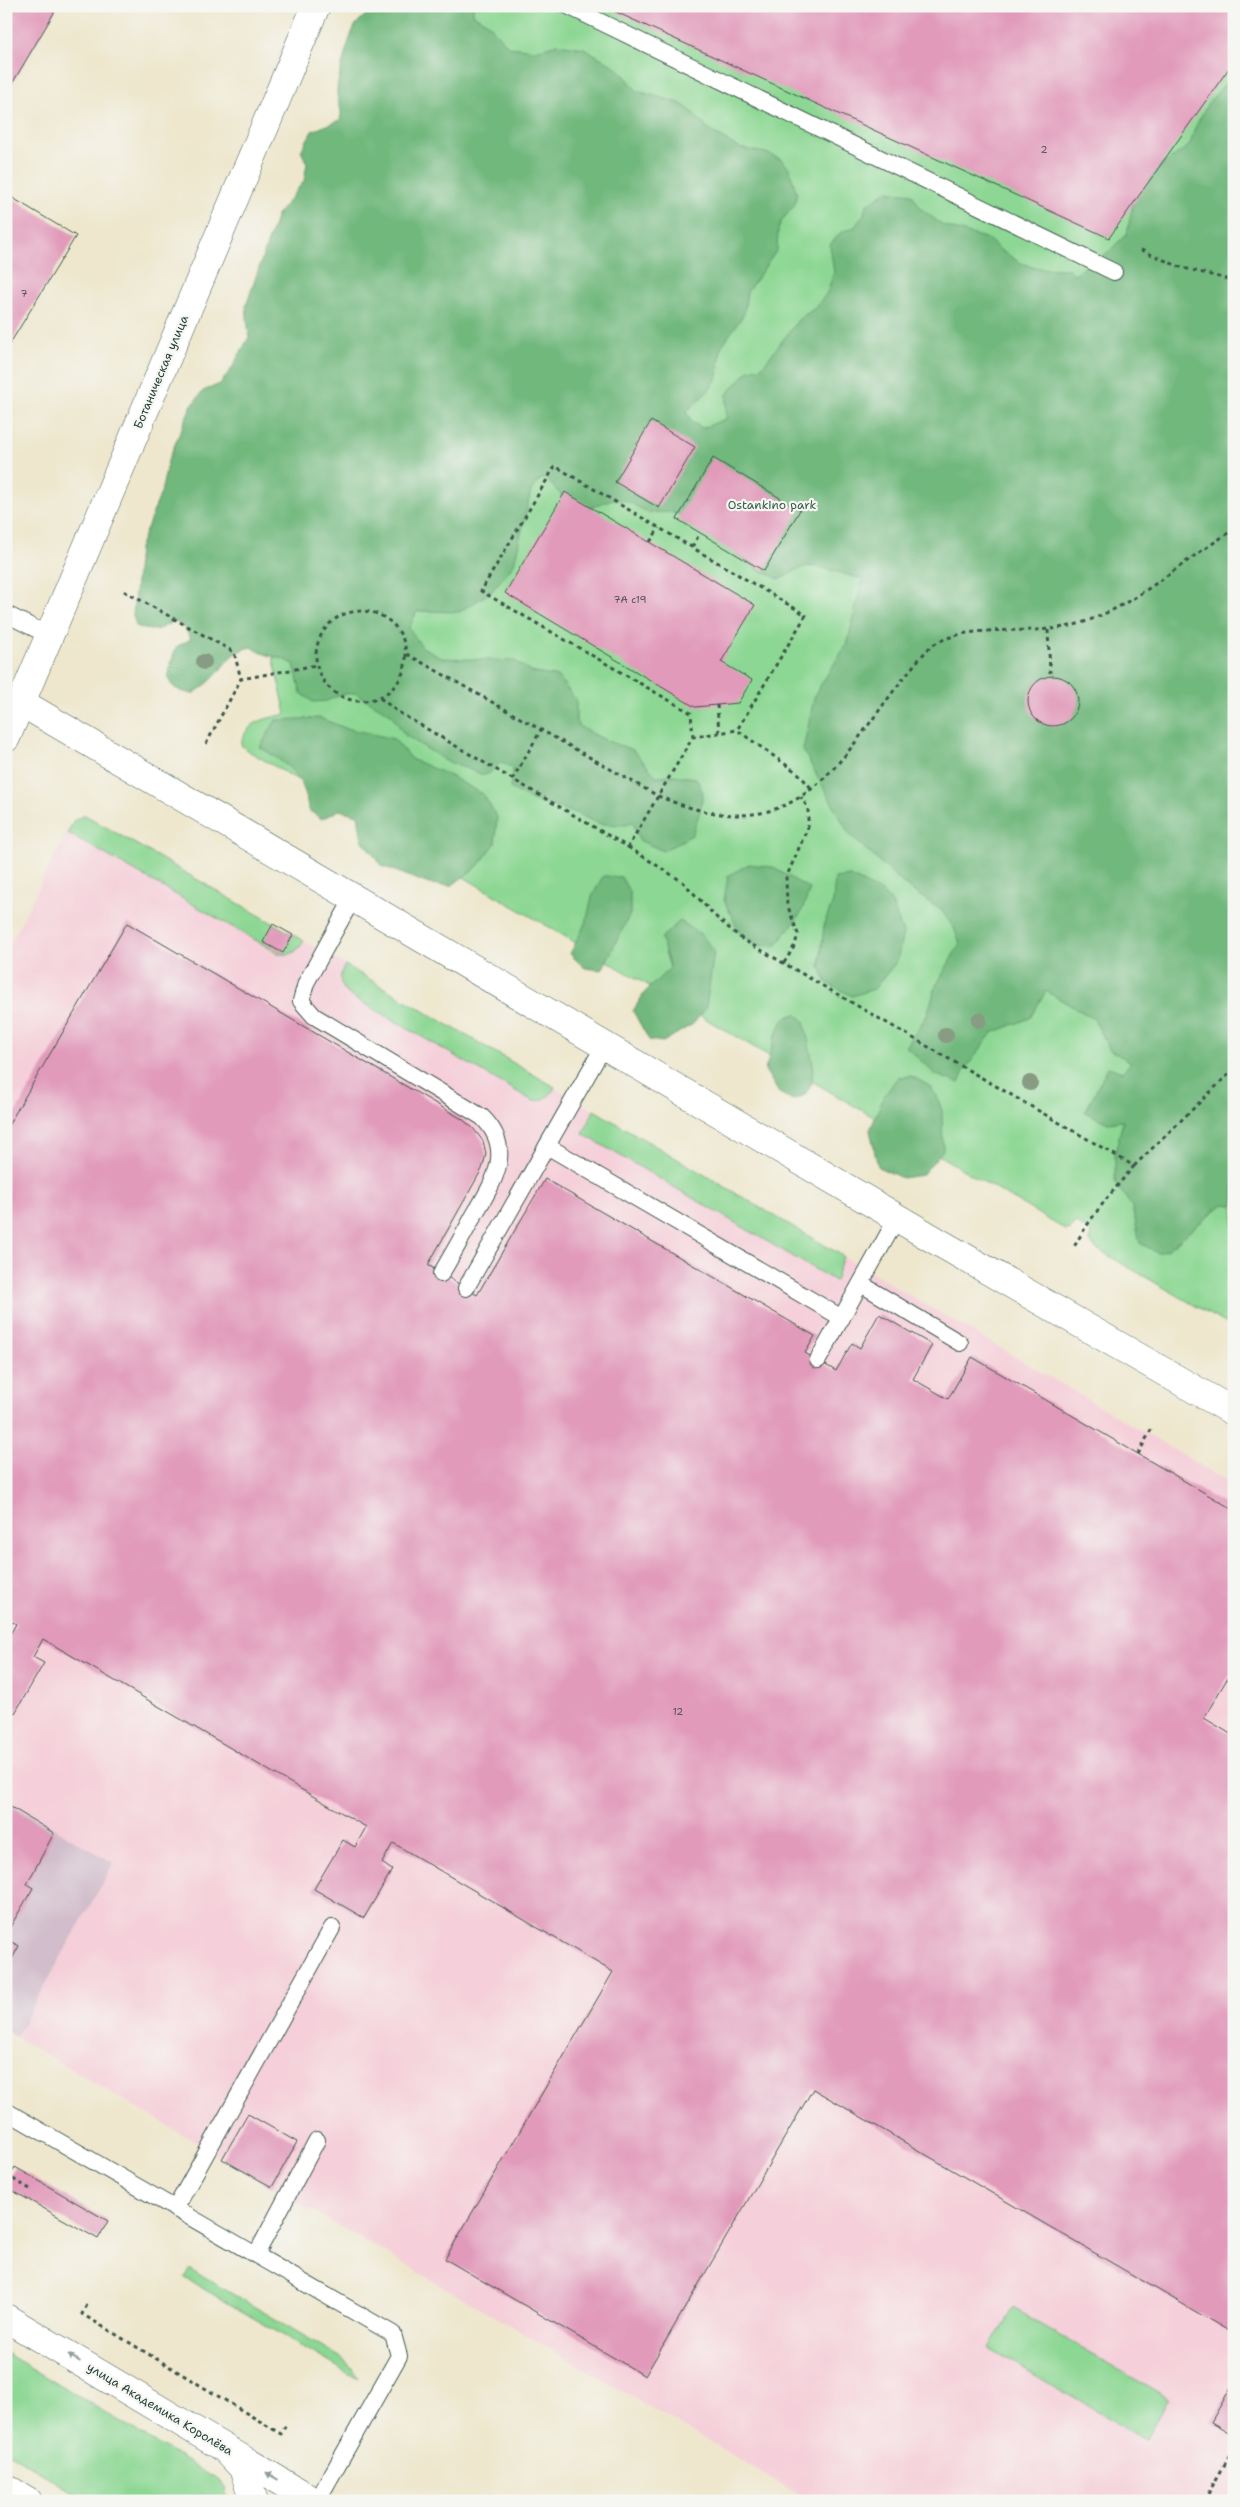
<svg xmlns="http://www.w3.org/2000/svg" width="1240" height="2507" viewBox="0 0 1240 2507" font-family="'Shantell Sans',sans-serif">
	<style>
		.built { fill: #f5cfd9 }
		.industrial { fill: #d1bdcb }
		.green { fill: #8cd793; stroke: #568a64 }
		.forest { fill: #71b87d; stroke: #487a58 }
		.building { fill: #e19aba }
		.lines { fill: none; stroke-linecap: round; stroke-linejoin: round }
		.lane-casing { stroke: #3e564b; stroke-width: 18 }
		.street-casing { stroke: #3e564b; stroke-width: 29 }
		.secondary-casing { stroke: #3e564b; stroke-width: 29 }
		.path { stroke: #3e564b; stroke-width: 3; stroke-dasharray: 4 4; stroke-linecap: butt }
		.lane { stroke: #fff; stroke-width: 16 }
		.street { stroke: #fff; stroke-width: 28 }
		.secondary { stroke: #fff; stroke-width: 28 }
		.tree { fill: #889b83 }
		.oneway { fill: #8f9e9a }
		.labels { text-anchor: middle; stroke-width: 4.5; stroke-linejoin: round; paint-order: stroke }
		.number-label { font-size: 10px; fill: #505456 }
		.street-label { font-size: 12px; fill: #1f3d34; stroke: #f6f6f2 }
		.park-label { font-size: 12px; fill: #355c47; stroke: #f6f6f2 }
	</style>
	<rect width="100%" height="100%" fill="#f6f6f2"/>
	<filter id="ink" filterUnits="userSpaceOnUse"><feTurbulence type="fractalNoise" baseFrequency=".02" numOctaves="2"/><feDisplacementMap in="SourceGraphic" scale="10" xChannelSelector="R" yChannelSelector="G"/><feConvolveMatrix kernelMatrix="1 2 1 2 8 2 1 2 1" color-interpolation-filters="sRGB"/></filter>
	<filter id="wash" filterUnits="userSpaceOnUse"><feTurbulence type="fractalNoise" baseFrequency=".0096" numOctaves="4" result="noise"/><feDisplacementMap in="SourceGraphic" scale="20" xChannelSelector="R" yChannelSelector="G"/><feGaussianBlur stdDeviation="1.12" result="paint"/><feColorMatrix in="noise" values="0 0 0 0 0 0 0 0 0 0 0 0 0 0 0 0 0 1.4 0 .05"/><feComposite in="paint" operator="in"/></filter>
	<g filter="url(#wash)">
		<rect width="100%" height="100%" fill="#eee7cd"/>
		<!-- built -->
		<path class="built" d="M85,815L345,965L1234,1485V2501H810L16,2037L114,1863L6,1801V951L73,821Z"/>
		<!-- industrial -->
		<path class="industrial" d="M6,1801L114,1863L16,2037L6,2031Z"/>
		<!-- green -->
		<g class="green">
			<path d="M455,6H1234V1328L1095,1248L1090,1241L1092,1233L1077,1223L1071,1229L1066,1230L245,749L241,745C246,720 266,719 286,714L268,635Z"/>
			<path d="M85,815L304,941C297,952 291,957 278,953L68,833L73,821Z"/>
			<path d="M345,965L555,1087C550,1097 544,1101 533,1101L348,994C338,984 339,976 345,965Z"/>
			<path d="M594,1110L843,1256L835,1281L583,1134Z"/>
			<path d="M190,2269L340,2357L352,2368L358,2379L185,2278Z"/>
			<path d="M1013,2308L1169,2399L1145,2440L989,2348Z"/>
			<path d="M6,2353L221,2482L225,2487L228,2501H88L6,2451Z"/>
		</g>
		<!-- forest -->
		<g class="forest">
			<path d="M374,6H473V14L488,23L509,47L535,50L558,44L584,48L619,69L637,91L680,103L690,110L709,130L739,148L766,153L782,160L789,168L797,194L794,206L782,220L778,230L777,250L747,292L744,314L721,347L718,376L710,389L686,412L692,422L702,428L726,419L727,394L749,370L762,367L799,319L815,308L827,293L834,272L830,245L841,232L855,227L864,214L866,205L887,191L912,194L921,209L944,226L988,239L1000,250L1021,263L1035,268L1069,269L1074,274L1107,253L1127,234L1134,199L1159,167L1190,145L1195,128L1208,103L1234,74V1205L1223,1204L1167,1250L1158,1253L1140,1243L1132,1207L1115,1182V1153L1123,1121L1108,1123L1085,1112L1108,1067L1123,1072L1131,1062L1110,1050L1094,1019L1046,991L1030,1018L992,1033L964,1071L959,1083L936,1075L906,1047L927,1015L936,986L960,943L954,928L942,911L906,886L849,834L803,750L815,694L848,642L862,579C849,576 814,563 804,567C795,570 788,576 779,579L757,569L683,515L670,512L649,513L627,501L612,499L583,511L568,502L545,478L538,481L531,491L514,564L491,592L459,612L417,611L409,628L422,647L443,658L515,661L531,672L558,677L576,700V721L580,727L605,740L633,750L656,776L673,775L696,778L703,793L700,811L692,835L663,851L639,840L633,822L626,825L600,824L575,813L529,799L510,788L513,768L501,762L490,773L484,775L446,761L405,735L391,714L355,693L339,695L327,701L313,702L301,693L294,664C278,655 266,658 252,647C229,652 229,661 215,676C209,683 200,689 193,694C159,688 168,673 176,647L191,639L183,626L174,621C159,630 154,633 136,626L133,615L139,548L161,493L168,461L191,406L203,391L220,384L232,368L249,337L246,306L277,215L304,181L307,163L301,151L312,131L340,120C344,108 336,102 337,90C338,77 349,37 355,26C359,19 369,14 374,6Z"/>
			<path d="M320,718L345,728L394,739L411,759L446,774L483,794L497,817L495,844L478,866L451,886L429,884L382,866L362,840L358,815L339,810L322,819L308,810C306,775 286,764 260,747L276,720Z"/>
			<path d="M749,864L772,867L810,889L801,913L775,947L755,945L739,932L724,900L728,876Z"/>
			<path d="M603,876L621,877L630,893V914L602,970L585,968L570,954L586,922L592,897Z"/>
			<path d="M850,876L882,892L892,903L903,933L897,961L874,989L852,996L827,983L820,967L824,924L833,902L835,878Z"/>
			<path d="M680,921L702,935L714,951L706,1008L693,1024L663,1042L649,1040L633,1011L645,992L670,968L661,938Z"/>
			<path d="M796,1014L804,1021L813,1063L812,1083L805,1095L793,1100L779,1093L765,1070L775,1037L784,1018Z"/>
			<path d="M911,1076L928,1085L937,1096L942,1111L943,1150L922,1175L902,1178L878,1167L870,1130L884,1096L898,1077Z"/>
		</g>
		<g id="blocks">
			<!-- building -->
			<g class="building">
				<path d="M6,6H58L6,94Z"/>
				<path d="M603,6H1234V61L1109,238Z"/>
				<path d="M6,194L76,236L6,350Z"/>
				<path d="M651,421L695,447L659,508L615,482Z"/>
				<path d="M713,458L800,510L764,571L677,519Z"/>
				<path d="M565,492L755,605L721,662L752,680L738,703L695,707L505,593Z"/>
				<circle cx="1053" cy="701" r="25"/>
				<path d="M127,923L462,1119L473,1128L483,1141L486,1154L482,1169L428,1265L477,1295L545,1179L815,1336L805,1353L836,1371L852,1343L860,1348L879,1314L932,1345L913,1379L948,1399L972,1357L1234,1510V1667L1204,1718L1234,1736V2334L813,2089L645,2376L445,2259L613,1972L393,1843L382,1863L392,1870L364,1918L314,1889L343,1840L355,1847L366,1827L43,1639L33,1657L44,1663L15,1713L6,1708V1641L16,1624L6,1618V1129Z"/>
				<path d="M273,924L293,935L283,953L263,942Z"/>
				<path d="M6,1804L54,1833L27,1884L33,1888L6,1934Z"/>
				<path d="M6,1939L19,1946L6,1970Z"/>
				<path d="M248,2114L297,2142L272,2187L222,2159Z"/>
				<path d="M15,2167L108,2221L98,2239L6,2187V2182Z"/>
				<path d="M1234,2382V2435L1211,2422Z"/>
			</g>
		</g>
	</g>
	<g filter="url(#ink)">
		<use href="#blocks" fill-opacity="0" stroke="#3e564b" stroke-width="1"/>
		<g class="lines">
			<defs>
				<g id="lane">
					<path d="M568,6L1114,272"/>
					<path d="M6,614L50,636"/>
					<path d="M353,898L306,983L301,1001L314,1016L482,1117C516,1150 493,1183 473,1217C463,1236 452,1255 441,1274"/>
					<path d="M547,1146L842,1318"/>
					<path d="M861,1284L960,1343"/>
					<path d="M466,1288L605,1044"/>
					<path d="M818,1360L897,1218"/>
					<path d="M6,2111L393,2334L399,2356L317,2501"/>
					<path d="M175,2209L332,1928"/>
					<path d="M256,2255L317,2140"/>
				</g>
				<path id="street" d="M225,2449L243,2468L254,2501"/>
				<g id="secondary">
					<path d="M22,703L940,1243L1234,1412"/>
					<path d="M6,738L316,6"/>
					<path d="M6,2318L313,2501"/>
					<path d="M6,2488L28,2501"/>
				</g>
			</defs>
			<!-- lane casing -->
			<use href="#lane" class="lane-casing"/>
			<!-- street casing -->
			<use href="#street" class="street-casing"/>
			<!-- secondary casing -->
			<use href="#secondary" class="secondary-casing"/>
			<!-- path -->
			<g class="path">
				<path d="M1141,250L1180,267L1234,281"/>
				<path d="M650,542L659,528"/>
				<path d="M692,547L700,533"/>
				<path d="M124,591L234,652L241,679"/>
				<circle cx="361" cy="656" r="45"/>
				<path d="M1048,630L1050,673"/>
				<path d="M407,654L658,796C816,863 844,738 931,646C975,619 1032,639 1081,623C1138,605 1182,560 1234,530"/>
				<path d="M380,698L398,712L628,847L693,737L737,730L799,774L812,789"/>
				<path d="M717,705L719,733"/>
				<path d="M693,737L691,713L481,591L555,466L806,615L737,730"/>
				<path d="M206,744L241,679L317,665"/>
				<path d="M512,780L541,730"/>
				<path d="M628,847L683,882L717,918L742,939L1134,1166C1112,1192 1090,1217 1074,1247"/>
				<path d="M784,963L795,945L798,934L787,904L786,878L808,827V808L801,797"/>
				<path d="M1134,1166L1234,1069"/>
				<path d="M1138,1454L1153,1426"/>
				<path d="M6,2175L30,2189"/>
				<path d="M87,2305L82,2314L281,2434L287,2423"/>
				<path d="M1204,2501L1234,2448"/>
			</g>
			<!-- lane -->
			<use href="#lane" class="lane"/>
			<!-- street -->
			<use href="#street" class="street"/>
			<!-- secondary -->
			<use href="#secondary" class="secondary"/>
		</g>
		<!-- trees -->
		<g class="tree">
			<circle cx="204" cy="662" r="8"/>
			<circle cx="979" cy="1020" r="8"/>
			<circle cx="946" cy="1035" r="8"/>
			<circle cx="1030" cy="1083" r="8"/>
		</g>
		<!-- one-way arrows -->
		<defs><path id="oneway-solid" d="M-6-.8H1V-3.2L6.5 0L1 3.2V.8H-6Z" transform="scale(1.25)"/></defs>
		<g class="oneway">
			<use href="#oneway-solid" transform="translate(74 2358) rotate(-149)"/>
			<use href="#oneway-solid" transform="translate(272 2476) rotate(-149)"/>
		</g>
	</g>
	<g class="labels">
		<!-- number labels -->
		<g class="number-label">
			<text x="1044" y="153">2</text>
			<text x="24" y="297">7</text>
			<text x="630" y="603">7А с19</text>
			<text x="678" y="1715">12</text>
		</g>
		<!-- street labels -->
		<g class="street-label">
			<text transform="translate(161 372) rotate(-67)" y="4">Ботаническая улица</text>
			<text transform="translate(160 2409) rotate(31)" y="4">улица Академика Королёва</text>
		</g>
		<!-- park labels -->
		<g class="park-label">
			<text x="772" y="509">Ostankino park</text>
		</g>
	</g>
	<!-- margin -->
	<rect width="1240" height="2507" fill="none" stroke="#f6f6f2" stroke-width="25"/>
</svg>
